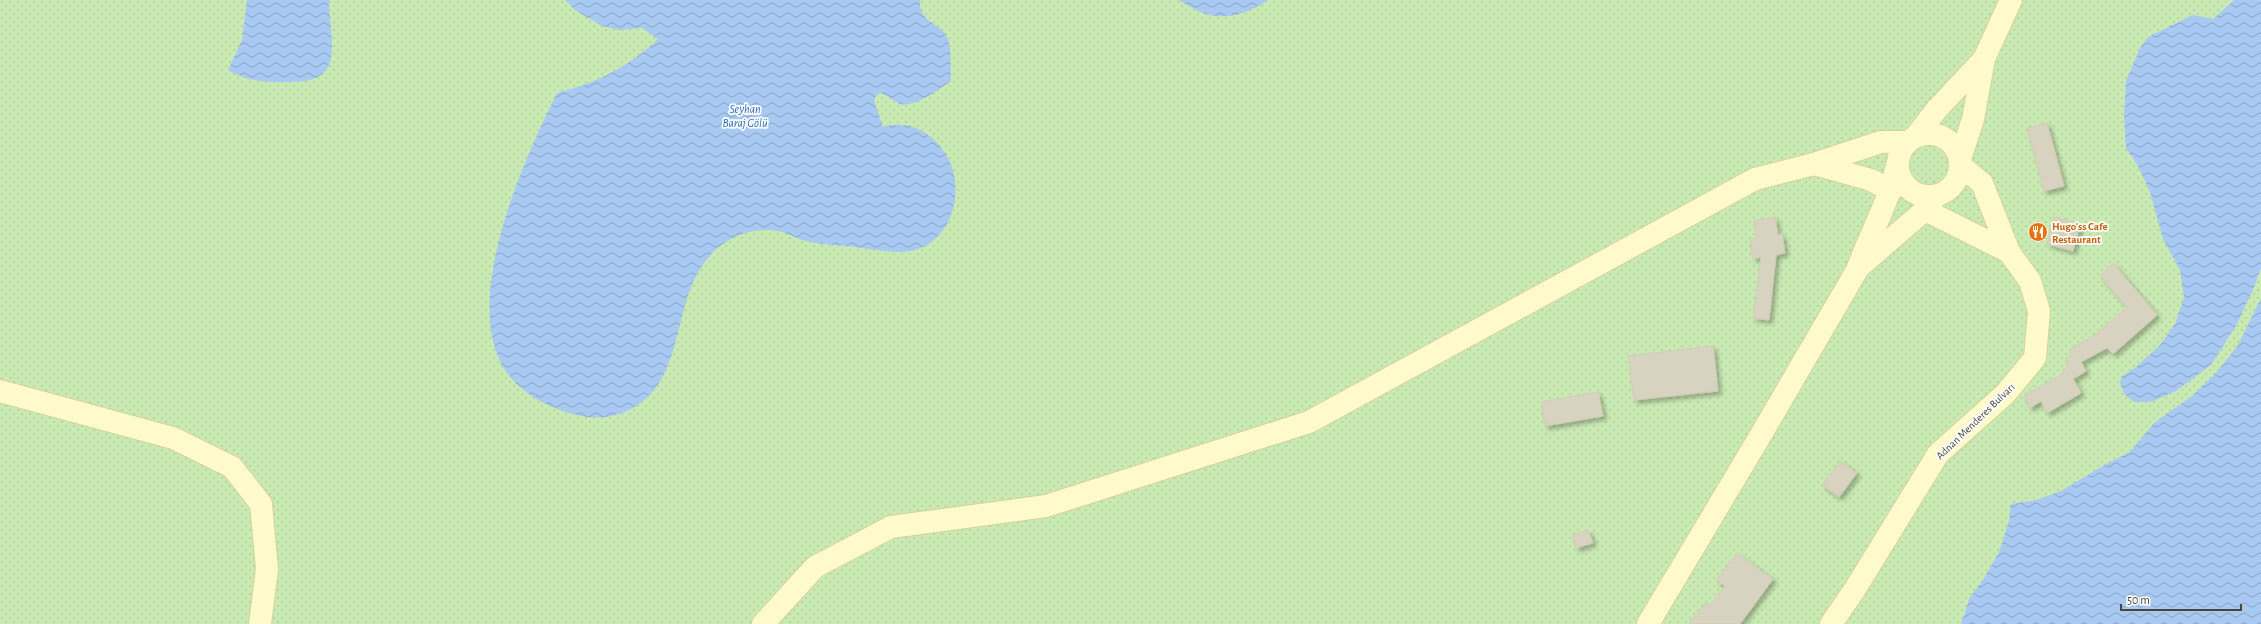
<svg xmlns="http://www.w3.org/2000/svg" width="2261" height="624" viewBox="0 0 2261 624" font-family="'Alegreya Sans',sans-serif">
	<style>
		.park { fill: url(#park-dots) }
		.water { fill: url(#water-waves) }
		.building { fill: #d8d2c0; stroke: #d3ccb3; filter: url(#shadow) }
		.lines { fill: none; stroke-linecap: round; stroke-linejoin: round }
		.secondary-casing { stroke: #d6d09b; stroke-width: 24 }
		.secondary { stroke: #fffacc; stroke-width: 22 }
		.labels { text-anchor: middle; stroke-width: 3.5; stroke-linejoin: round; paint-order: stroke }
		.food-label { font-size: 11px; font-weight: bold; fill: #c56008; stroke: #fff; text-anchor: start }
		.street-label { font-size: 11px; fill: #4b4639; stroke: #fff }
		.water-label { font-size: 12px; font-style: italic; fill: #2e6abb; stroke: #fff }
	</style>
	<defs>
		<pattern id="park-dots" width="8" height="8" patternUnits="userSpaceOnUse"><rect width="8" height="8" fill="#caeab4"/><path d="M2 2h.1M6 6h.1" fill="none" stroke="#afca9c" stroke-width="1.8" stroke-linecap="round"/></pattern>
		<pattern id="water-waves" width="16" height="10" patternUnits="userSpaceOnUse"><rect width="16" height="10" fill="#a8c9f2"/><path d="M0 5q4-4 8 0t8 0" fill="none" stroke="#8ba5c5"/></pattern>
		<filter id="shadow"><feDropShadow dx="3.5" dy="3.5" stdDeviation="2" flood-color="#0004"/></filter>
	</defs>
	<rect width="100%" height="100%" fill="#f6f4eb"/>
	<!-- park -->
	<rect class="park" x="0" y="0" width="2261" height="624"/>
	<!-- water -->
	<g class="water">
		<path d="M247,0H329C329,18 334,42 331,58C327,79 308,82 290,82C267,83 249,82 228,70L242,40Z"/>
		<path d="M565,0H920C918,24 942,22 948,39C952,51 950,68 951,81C940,89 914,108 900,104C893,101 888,95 880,93L875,97L874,100L883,127C918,116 951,146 955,180C959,215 940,251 901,252C886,252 870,249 855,247C840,245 825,245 810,242C794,239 785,229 766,230C751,230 735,235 723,244C667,284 692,371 636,406C610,423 580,419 553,407C534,399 517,388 505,370C460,299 524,160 557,93C596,83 629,67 658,39L642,28L619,30L602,26L575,10Z"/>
		<path d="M1178,0H1268C1249,13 1228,20 1206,14C1196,11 1187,4 1178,0Z"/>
		<path d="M2234,0H2261V268L2253,290L2236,326L2211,365L2176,391L2151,402H2134L2124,394L2120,383L2121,377L2136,367L2160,345L2175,324L2184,297L2180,270L2163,239L2150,192L2138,166L2126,148L2124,116L2126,81L2140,48L2148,37L2193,15L2213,19Z"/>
		<path d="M2261,298V624H1961L1970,597L1981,583L1999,552L2009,521L2011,504L2037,500L2061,491L2106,464L2130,452L2154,423L2192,396L2216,373L2238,345Z"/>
	</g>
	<!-- building -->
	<g class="building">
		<path d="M2047,123L2064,186L2044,191L2027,128Z"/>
		<path d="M1775,217L1778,235L1782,234L1785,253L1776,255L1769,320L1753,318L1761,257L1753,259L1750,239L1757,238L1754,221Z"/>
		<path d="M2053,217L2080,224L2073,251L2047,244Z"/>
		<path d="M2113,263L2157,315L2113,354L2107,348L2081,362L2086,371L2073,379L2081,393L2047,413L2041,401L2030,408L2024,396L2064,373L2062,370L2069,366L2065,359L2072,355L2069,350L2095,335L2127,307L2100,276Z"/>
		<path d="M1713,346L1718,391L1634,400L1628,356Z"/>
		<path d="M1598,392L1603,416L1545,426L1541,402Z"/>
		<path d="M1840,461L1857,473L1839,497L1822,485Z"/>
		<path d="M1588,530L1593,543L1576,548L1572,535Z"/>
		<path d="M1737,553L1773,579L1740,624H1689L1705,603L1709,606L1725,586L1716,580Z"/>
	</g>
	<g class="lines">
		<defs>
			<g id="secondary">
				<circle cx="1929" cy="165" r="31"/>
				<path d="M1916,136L1937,109L1984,59"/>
				<path d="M1960,159L1973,119L1984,59L2011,0"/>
				<path d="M1814,164L1871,180L1891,191"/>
				<path d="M1925,210L2009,252"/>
				<path d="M1859,267L1925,210L1936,196"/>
				<path d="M0,391L173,438L232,467L261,504L267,569L260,624"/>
				<path d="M763,624L815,567L891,527L1046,506L1309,422L1755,179L1814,164L1881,142H1908"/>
				<path d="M1648,624L1759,438L1857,270C1870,234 1889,202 1897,165"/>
				<path d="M1831,624L1855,589L1938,454L2005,394L2035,358L2039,311L2030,281L2009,252L1982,183L1961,166"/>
			</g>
		</defs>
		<!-- secondary casing -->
		<use href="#secondary" class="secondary-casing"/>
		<!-- secondary -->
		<use href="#secondary" class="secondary"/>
	</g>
	<!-- icons -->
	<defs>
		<symbol id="restaurant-disc" viewBox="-11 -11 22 22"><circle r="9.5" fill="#e8710a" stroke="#fff"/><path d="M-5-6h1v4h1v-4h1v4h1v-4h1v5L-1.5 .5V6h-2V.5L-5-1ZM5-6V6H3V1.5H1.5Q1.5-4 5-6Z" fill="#fff"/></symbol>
	</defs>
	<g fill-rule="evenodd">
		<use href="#restaurant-disc" x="2027" y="221" width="22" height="22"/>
	</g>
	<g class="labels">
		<!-- food labels -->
		<g class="food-label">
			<text x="2052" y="230">Hugo'ss Cafe<tspan x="2052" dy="13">Restaurant</tspan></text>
		</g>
		<!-- street labels -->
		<g class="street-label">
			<text transform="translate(1975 421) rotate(-44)" y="4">Adnan Menderes Bulvarı</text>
		</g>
		<!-- water labels -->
		<g class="water-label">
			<text x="745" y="113">Seyhan<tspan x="745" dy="14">Baraj Gölü</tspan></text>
		</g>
	</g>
	<!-- scale -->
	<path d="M2121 604v6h120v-6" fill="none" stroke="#4b4639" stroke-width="2"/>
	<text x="2127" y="604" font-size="12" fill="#4b4639" stroke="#ffffff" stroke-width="3" paint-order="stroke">50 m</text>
</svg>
